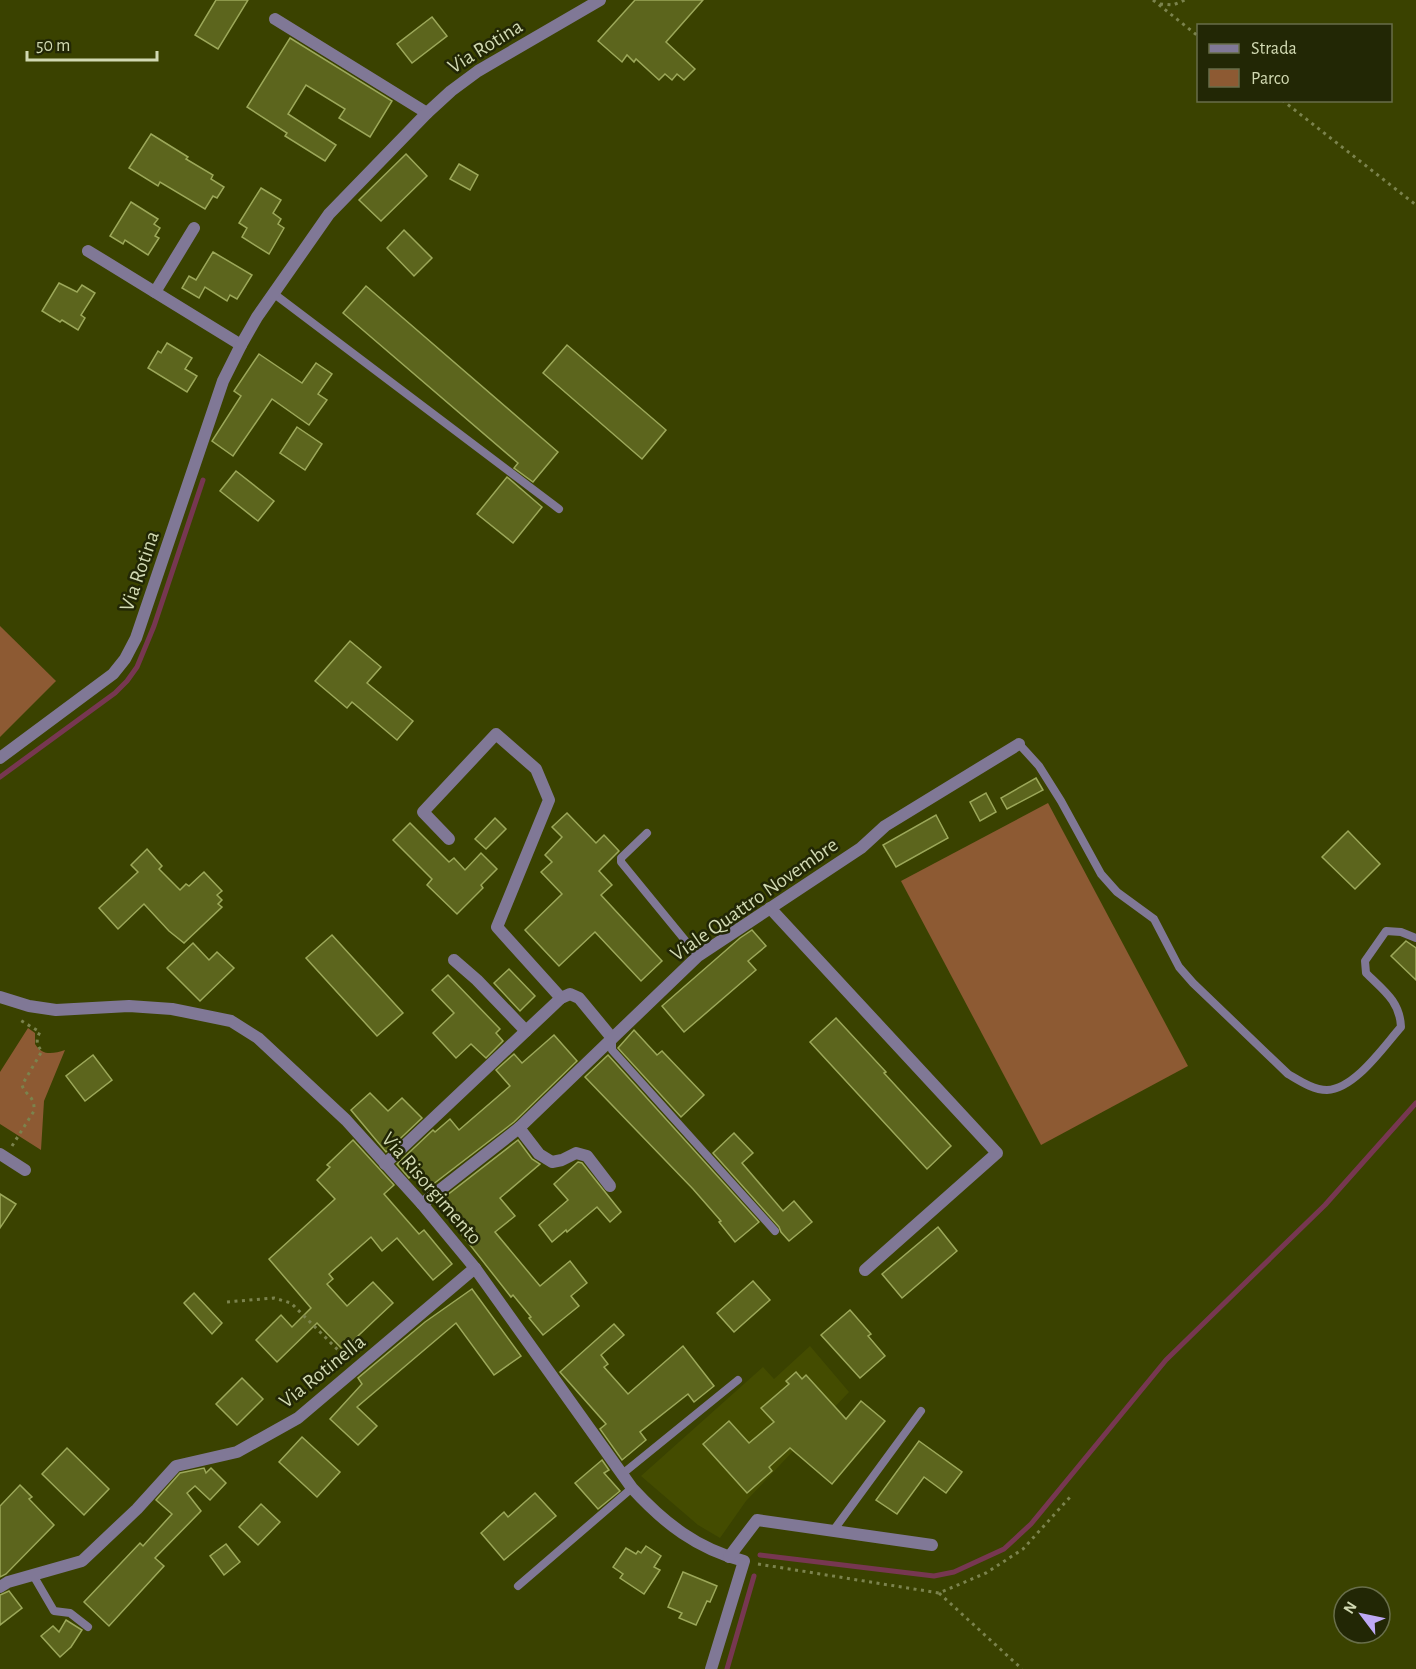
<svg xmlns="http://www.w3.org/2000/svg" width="1416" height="1669" viewBox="0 0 1416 1669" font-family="'Alegreya Sans',sans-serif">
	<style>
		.built { fill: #444c00 }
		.green { fill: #8d5a33 }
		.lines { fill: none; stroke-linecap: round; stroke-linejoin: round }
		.stream { stroke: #773751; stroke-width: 5 }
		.building { fill: #5c651d; stroke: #9ca85a; stroke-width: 1.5 }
		.path { stroke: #7b834d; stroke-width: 3; stroke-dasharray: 3 4.5; stroke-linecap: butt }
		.service { stroke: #807896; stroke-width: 8 }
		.minor { stroke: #807896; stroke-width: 12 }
		.labels { text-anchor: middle; stroke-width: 5; stroke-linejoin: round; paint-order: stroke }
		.street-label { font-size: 21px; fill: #d1d9b2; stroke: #222705 }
	</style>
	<rect width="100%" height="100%" fill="#3a4200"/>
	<!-- built -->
	<path class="built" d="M810,1346L849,1392L746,1501L720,1538L698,1525L641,1476L763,1367L774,1379Z"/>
	<!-- green -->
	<g class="green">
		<path d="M0,626L56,681L0,737Z"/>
		<path d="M1048,803L1188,1066L1041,1145L901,881Z"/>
		<path d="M28,1028L35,1033V1044C42,1056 53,1054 65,1050L44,1101L41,1150L0,1124V1072Z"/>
	</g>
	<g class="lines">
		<!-- stream -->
		<g class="stream">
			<path d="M0,777L115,693L127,681L137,667L154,626L203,480"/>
			<path d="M760,1555L934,1576L954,1572L1004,1549L1031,1524L1166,1360L1325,1205L1416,1103"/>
			<path d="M727,1669L754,1576"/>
		</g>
	</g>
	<!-- building -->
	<g class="building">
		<path d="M216,0H248L218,49L195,35Z"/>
		<path d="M635,0H703L666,42L695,69L684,80L677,74L672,80L665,74L659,80L636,59L634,62L627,55L622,62L598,41Z"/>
		<path d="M432,17L447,36L412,63L397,44Z"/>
		<path d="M290,38L392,101L370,137L339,118L345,109L306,85L288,114L336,145L325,161L285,136L287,133L247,107Z"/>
		<path d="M151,134L188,157L186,159L213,175L211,179L224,187L217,198L213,196L205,209L160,182L158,186L129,168Z"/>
		<path d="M406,154L427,176L381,221L359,200Z"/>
		<path d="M459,164L478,175L470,190L450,179Z"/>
		<path d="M261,188L281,200L273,213L281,219L278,224L284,228L269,254L242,237L247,228L239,223Z"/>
		<path d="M131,202L158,219L154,224L160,228L155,236L159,238L148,255L125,240L123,244L110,236Z"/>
		<path d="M404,230L432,258L414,276L387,248Z"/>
		<path d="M213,252L252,275L237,299L230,295L227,301L205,287L199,298L182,288L189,276L196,280Z"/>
		<path d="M59,283L77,292L82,285L95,293L81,315L85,318L78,330L62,320L60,322L42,311Z"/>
		<path d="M366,286L558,452L533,482L514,468L518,463L343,313Z"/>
		<path d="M167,343L192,358L185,369L197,376L187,392L148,368L158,351L161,353Z"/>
		<path d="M567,345L666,430L642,459L543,373Z"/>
		<path d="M259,354L302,383L316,363L332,374L318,394L327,400L309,425L272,399L233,456L212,441L241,396L234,391Z"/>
		<path d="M297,427L322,444L305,470L280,453Z"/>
		<path d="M236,471L274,501L258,521L220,491Z"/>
		<path d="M507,477L542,507L513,543L477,514Z"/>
		<path d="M350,641L381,667L367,683L413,721L397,740L352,702L347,708L315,681Z"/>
		<path d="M1036,778L1043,790L1007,809L1001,798Z"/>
		<path d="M986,793L996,812L980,821L970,802Z"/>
		<path d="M567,813L596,843L604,835L619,851L599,871L612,885L601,895L662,961L641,981L595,932L559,966L525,930L562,894L541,872L552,862L545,855L562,837L552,827Z"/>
		<path d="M936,815L948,838L896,867L883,845Z"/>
		<path d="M495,818L506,829L486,849L475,839Z"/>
		<path d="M410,823L449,862L454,858L465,870L481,853L497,869L481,885L483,888L457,914L427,885L432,879L393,840Z"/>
		<path d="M1348,831L1380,864L1355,889L1322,857Z"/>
		<path d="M147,849L162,866L159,869L180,890L186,884L189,886L204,872L222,891L217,895L222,900L218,904L222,907L184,943L169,931L144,904L118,929L99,908L138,872L131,865Z"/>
		<path d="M752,930L766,946L748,961L756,970L684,1032L662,1006L740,938Z"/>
		<path d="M332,935L403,1013L377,1036L306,958Z"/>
		<path d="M1406,941L1416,948V980L1391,956Z"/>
		<path d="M193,943L209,960L217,952L234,968L200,1001L167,968Z"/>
		<path d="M509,969L535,996L520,1011L494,983Z"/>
		<path d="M448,975L500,1029L496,1033L503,1041L486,1058L471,1044L456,1058L433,1033L454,1013L432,990Z"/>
		<path d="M836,1018L886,1072L884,1073L951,1146L927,1169L810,1042Z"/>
		<path d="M634,1030L657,1055L662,1051L704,1095L681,1117L618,1048Z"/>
		<path d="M554,1035L577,1061L514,1122L432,1185L419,1170L409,1178L397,1164L433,1130L435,1132L450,1119L459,1130L510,1086L496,1070L514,1054L522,1063Z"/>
		<path d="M93,1055L112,1080L85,1101L66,1076Z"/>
		<path d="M608,1055L759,1222L735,1242L719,1222L721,1221L693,1189L585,1077Z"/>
		<path d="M370,1093L388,1111L402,1098L422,1118L386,1152L351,1110Z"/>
		<path d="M734,1133L753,1153L742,1163L783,1211L794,1201L812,1222L789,1241L781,1232L779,1227L713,1153Z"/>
		<path d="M353,1140L394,1185L384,1194L419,1234L424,1230L452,1264L433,1280L397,1238L382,1251L371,1237L329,1274L333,1279L327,1284L347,1306L373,1282L393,1303L343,1350L317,1323L277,1362L256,1340L281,1315L292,1327L311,1308L269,1259L335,1199L317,1180L330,1167L327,1165Z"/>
		<path d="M518,1140L532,1159L540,1164L500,1198L515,1216L495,1232L540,1286L570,1261L587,1283L571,1296L579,1306L543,1335L529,1318L531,1317L513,1295L511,1297L437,1203Z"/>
		<path d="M578,1162L582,1163L621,1212L610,1222L597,1207L567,1232L566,1230L552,1242L539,1225L568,1200L554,1184Z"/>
		<path d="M0,1194L16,1204L0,1228Z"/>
		<path d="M938,1227L957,1251L902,1298L882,1274Z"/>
		<path d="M753,1281L770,1300L734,1332L717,1313Z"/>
		<path d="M472,1289L521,1356L494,1375L456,1323L357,1407L377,1426L358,1445L330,1419L362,1384L358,1378L425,1322Z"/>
		<path d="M194,1293L222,1323L212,1334L184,1303Z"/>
		<path d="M850,1310L871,1334L868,1336L885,1356L860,1378L821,1335Z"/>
		<path d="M614,1324L624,1335L601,1355L608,1364L604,1367L628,1394L683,1346L714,1386L694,1402L688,1394L640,1432L646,1440L622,1460L600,1429L606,1424L560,1372Z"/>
		<path d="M796,1372L802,1379L806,1375L846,1419L861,1401L885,1421L832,1484L790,1448L769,1467L772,1471L747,1493L703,1444L729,1421L749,1443L774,1422L761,1408L789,1384L786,1381Z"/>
		<path d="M242,1378L263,1399L237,1425L216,1404Z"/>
		<path d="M302,1437L340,1472L317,1497L279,1462Z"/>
		<path d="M919,1441L962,1472L946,1493L924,1477L897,1514L876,1500Z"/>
		<path d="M67,1448L109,1489L84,1515L42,1474Z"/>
		<path d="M602,1460L609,1470L604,1473L620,1491L598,1509L575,1483Z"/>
		<path d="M204,1468L206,1473L211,1468L226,1483L210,1500L195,1486L187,1493L201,1511L155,1558L164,1566L109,1626L84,1602L140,1543L143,1546L172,1514L156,1500L180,1473Z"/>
		<path d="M20,1485L32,1497L29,1499L54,1525L6,1574L0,1577V1506Z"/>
		<path d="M535,1493L556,1516L504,1560L481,1533L504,1512L508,1517Z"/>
		<path d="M261,1504L280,1522L258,1545L239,1527Z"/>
		<path d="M226,1544L240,1562L224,1575L210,1556Z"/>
		<path d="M646,1546L661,1556L654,1567L660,1570L644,1594L620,1578L623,1574L613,1567L626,1548L636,1554L638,1551L641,1553Z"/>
		<path d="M683,1572L717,1586L710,1602L707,1601L696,1625L679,1618L682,1613L668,1607Z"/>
		<path d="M9,1591L22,1608L0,1625V1595Z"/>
		<path d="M66,1620L82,1630L71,1647L60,1657L41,1636L53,1626L59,1632Z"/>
	</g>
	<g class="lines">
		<!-- path -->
		<g class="path">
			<path d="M1153,0L1198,36"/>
			<path d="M1160,4L1173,5L1185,0"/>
			<path d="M1282,100L1416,205"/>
			<path d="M12,1146L34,1111C35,1095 26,1097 22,1085L42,1051C36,1045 36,1039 40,1032L20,1020"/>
			<path d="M227,1302L274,1298L291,1303L347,1359"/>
			<path d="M758,1564L939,1593L986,1573L1023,1549L1071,1496"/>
			<path d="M939,1593L1022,1669"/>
		</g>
		<!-- service -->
		<g class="service">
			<path d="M273,293L559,509"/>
			<path d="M1019,744L1039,766L1061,801L1101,874L1117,892L1154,919L1179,967L1193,983L1288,1074C1300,1081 1313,1090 1327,1090C1355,1089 1384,1046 1401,1027C1400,1001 1383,990 1366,973L1365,961L1386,931L1401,932L1416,938"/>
			<path d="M647,833L621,858V862L698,956"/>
			<path d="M612,1040V1050L775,1231"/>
			<path d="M621,1475L738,1380"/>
			<path d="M833,1531L921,1411"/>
			<path d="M33,1575L54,1611L70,1613L88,1627"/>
			<path d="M518,1586L632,1488"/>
		</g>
		<!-- minor -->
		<g class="minor">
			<path d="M275,19L427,113"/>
			<path d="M88,251L241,345"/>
			<path d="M155,292L194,228"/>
			<path d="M0,758L113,674L125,659L136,638L223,381L241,345L257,317L329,214L427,113L451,91L478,71L600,0"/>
			<path d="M449,839L423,812L496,734L536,769L549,800L497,927L561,998"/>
			<path d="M770,908L997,1153L865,1270"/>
			<path d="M454,960L477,980L526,1031"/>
			<path d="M0,997L29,1006L56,1010L129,1006L172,1009L231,1021L258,1038L346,1120L422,1204L475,1268L632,1488C664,1523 697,1549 744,1561L711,1669"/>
			<path d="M519,1128L539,1154L552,1162L562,1160L576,1153L587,1156L610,1186"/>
			<path d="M0,1154L25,1170"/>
			<path d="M385,1164L561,998L570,994L579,998L612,1038"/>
			<path d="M422,1204L519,1128L698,956L861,848L885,826L1019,744"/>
			<path d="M729,1557L757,1520L932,1545"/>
			<path d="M0,1587L8,1582L82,1561L137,1509L176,1466L237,1452L298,1418L475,1268"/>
		</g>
	</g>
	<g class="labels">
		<!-- street labels -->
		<g class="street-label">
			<text transform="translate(485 46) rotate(-32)" y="7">Via Rotina</text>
			<text transform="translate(139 571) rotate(-71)" y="7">Via Rotina</text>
			<text transform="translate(754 899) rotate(-35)" y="7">Viale Quattro Novembre</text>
			<text transform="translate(432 1188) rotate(49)" y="7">Via Risorgimento</text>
			<text transform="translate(322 1371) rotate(-39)" y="7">Via Rotinella</text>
		</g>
	</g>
	<!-- legend -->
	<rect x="1197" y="24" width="195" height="78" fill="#222705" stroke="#686e4a" stroke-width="1.5"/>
	<rect x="1209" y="44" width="30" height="9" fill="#807896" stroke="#686e4a" stroke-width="1.5"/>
	<text x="1251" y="54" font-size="18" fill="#d1d9b2">Strada</text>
	<rect x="1209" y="69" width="30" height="18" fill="#8d5a33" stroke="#686e4a" stroke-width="1.5"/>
	<text x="1251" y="84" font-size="18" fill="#d1d9b2">Parco</text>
	<!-- north arrow -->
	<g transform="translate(1362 1615) rotate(302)"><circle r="28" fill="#222705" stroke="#686e4a" stroke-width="1.5"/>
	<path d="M0-4.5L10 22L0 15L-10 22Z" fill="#bea9f5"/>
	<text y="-9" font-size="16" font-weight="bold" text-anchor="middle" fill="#d1d9b2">N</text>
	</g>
	<!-- scale -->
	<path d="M27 51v9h130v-9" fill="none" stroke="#d1d9b2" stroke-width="3"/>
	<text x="36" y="51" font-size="18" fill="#d1d9b2" stroke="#222705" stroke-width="4.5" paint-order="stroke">50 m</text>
</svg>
